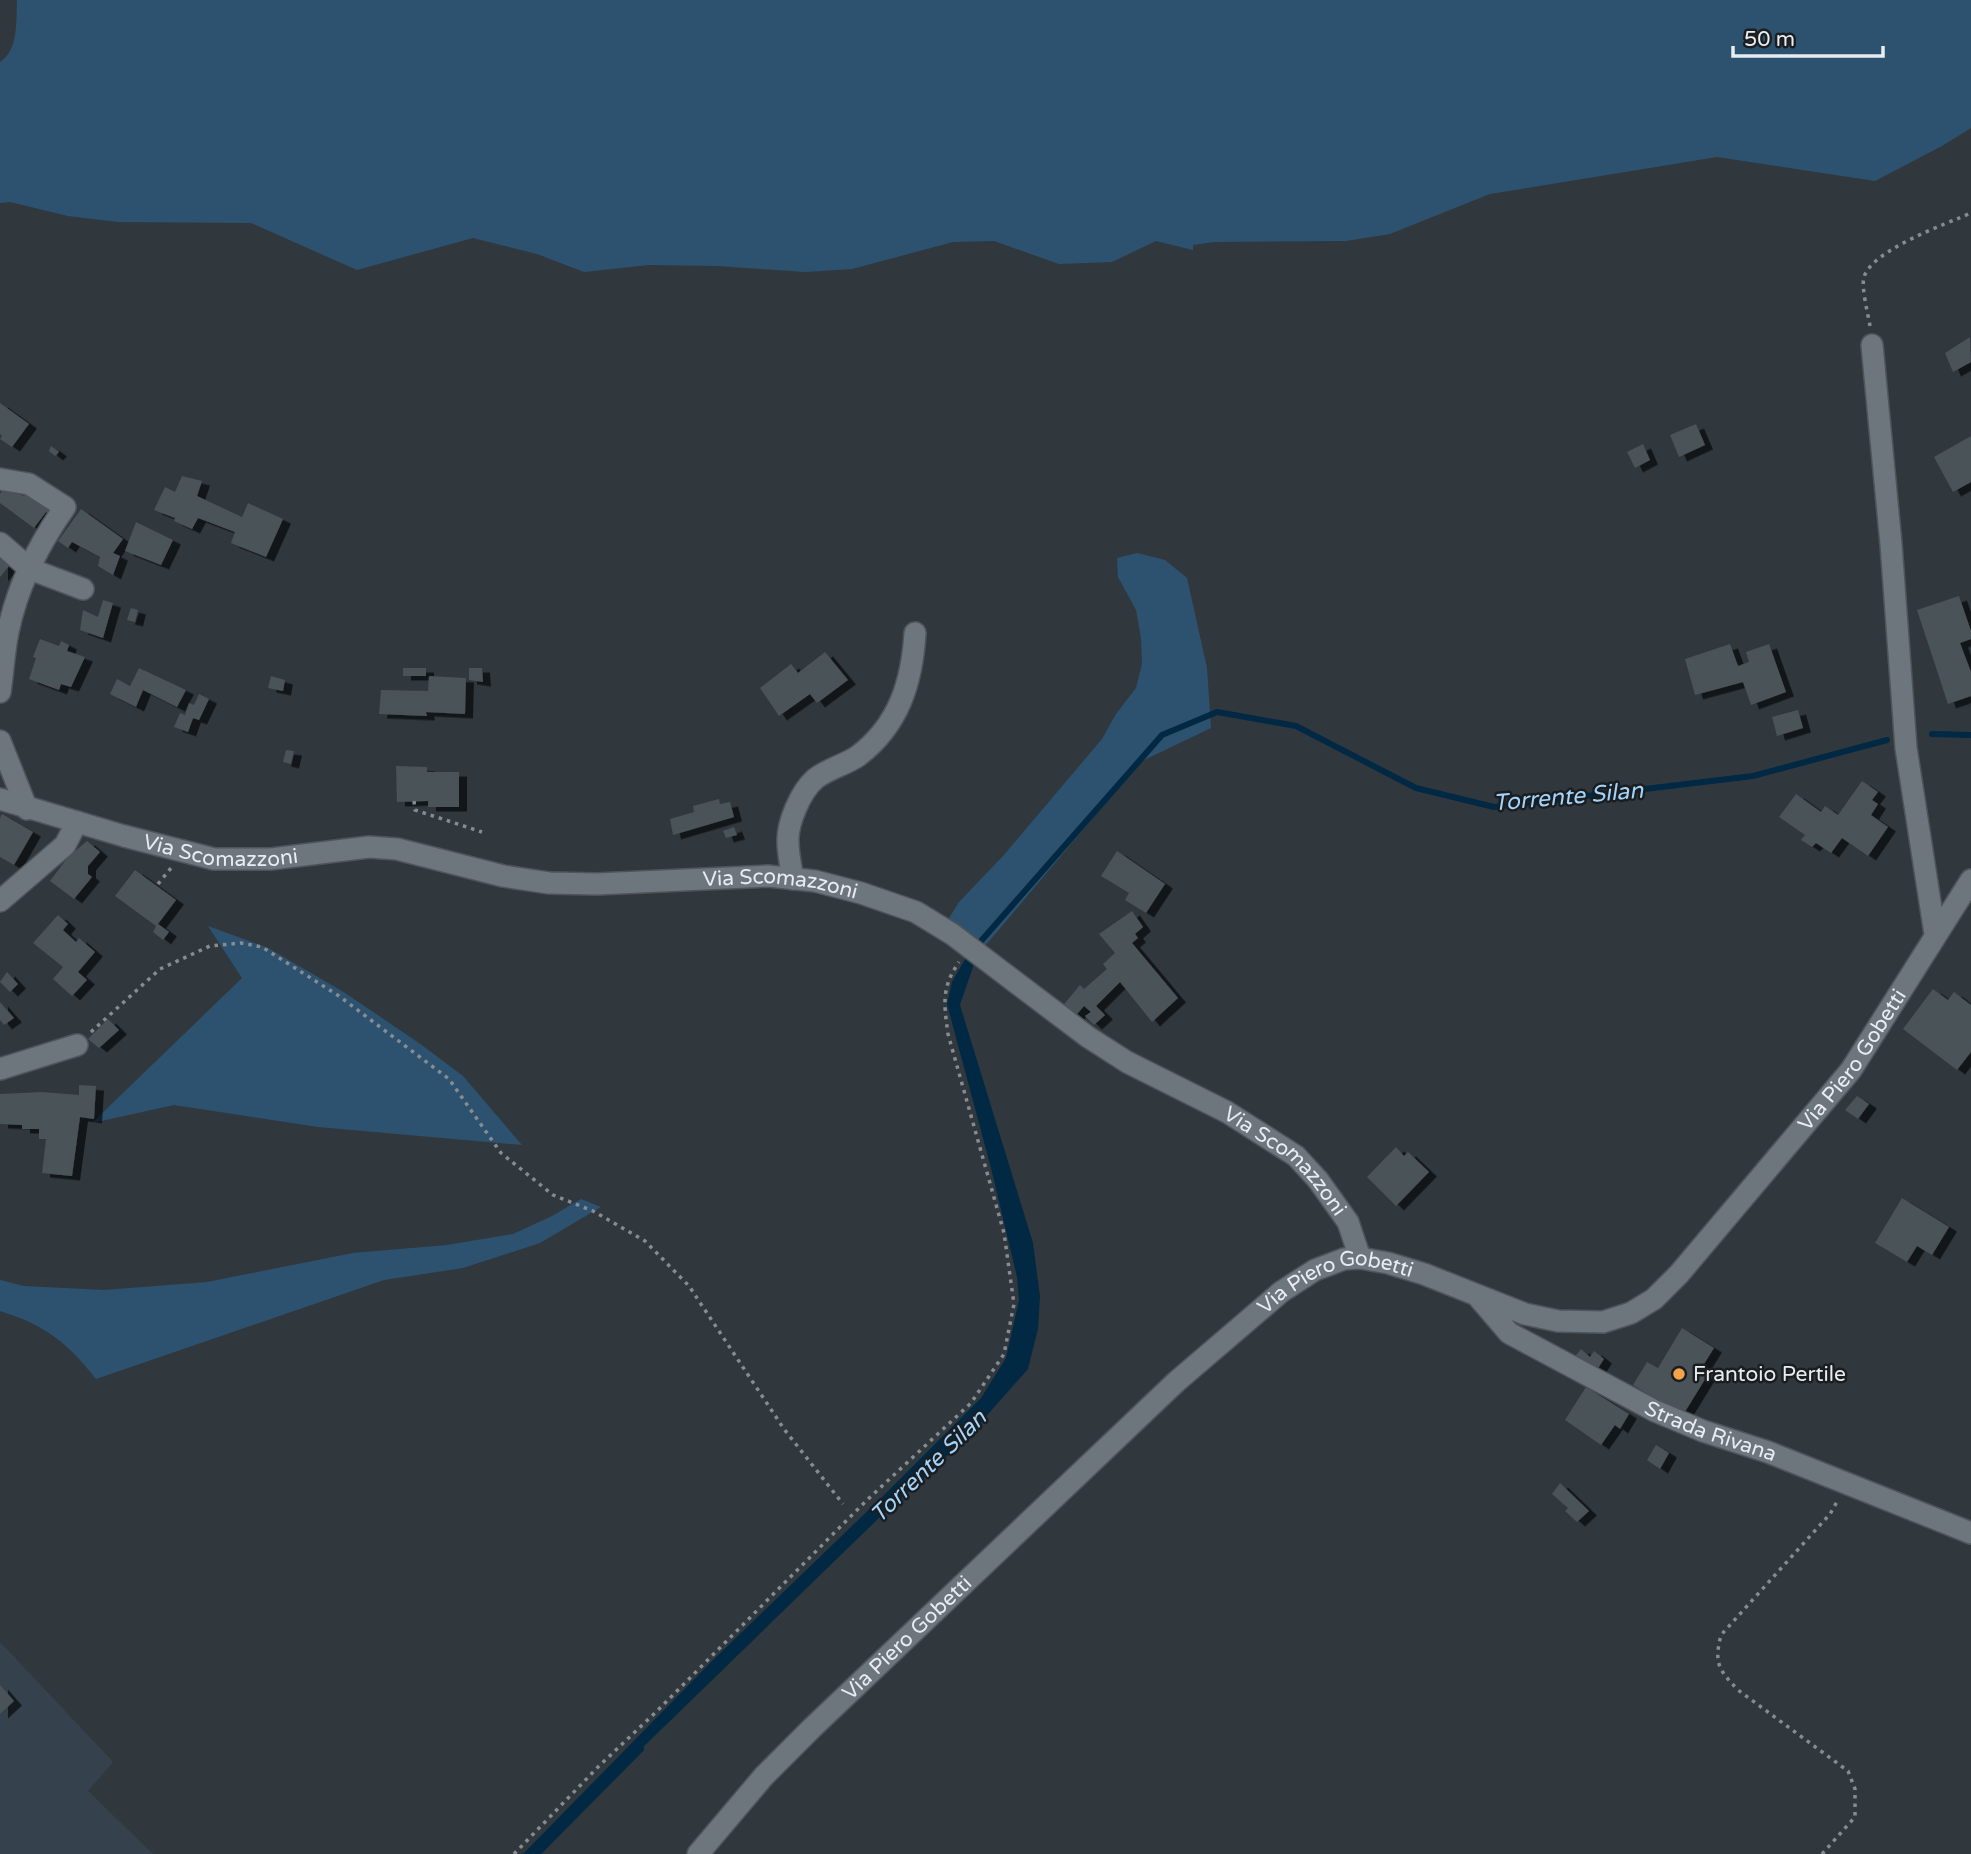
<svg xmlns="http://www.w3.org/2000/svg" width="1971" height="1854" viewBox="0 0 1971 1854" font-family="'Varela Round',sans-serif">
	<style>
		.built { fill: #35424d }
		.green { fill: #2d526f }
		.water { fill: #012944 }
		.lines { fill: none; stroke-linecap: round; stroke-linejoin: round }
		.stream { stroke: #012944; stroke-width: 6 }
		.building { fill: #4a5259; filter: url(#shadow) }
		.minor-casing { stroke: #4e555a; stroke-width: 24 }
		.path { stroke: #868c91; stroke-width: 3.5; stroke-dasharray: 3.5 5; stroke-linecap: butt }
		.minor { stroke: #6d757d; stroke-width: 21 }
		.poi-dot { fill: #f6a248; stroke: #1b1e21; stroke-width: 2.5 }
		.labels { text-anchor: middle; stroke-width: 5; stroke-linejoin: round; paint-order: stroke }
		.street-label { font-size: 21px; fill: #e8edf1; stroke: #1b1e21 }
		.poi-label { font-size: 21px; fill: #e8edf1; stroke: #1b1e21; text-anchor: start }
		.water-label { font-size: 23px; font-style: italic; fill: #a3d4fc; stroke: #1b1e21 }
	</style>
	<defs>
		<filter id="shadow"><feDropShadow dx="8" dy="4.5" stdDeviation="0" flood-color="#0009"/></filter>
	</defs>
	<rect width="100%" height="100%" fill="#30383e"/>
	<!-- built -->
	<path class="built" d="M0,1642L113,1762L88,1791L153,1854H0Z"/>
	<!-- green -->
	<g class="green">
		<path d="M17,0H1971V128L1942,146L1875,181L1717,157L1490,194L1390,234L1346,241L1214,242L1193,245V250L1156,241L1112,262L1059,264L994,241L953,242L852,269L805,272L718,266L649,265L584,272L537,254L473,238L357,270L251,223L118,222L68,216L10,202L0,203V62C19,50 16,20 17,0Z"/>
		<path d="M1137,553L1165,560L1187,578L1207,668L1211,728L1140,762L980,952L946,923L959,902L1003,856L1102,739L1116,714L1136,688L1142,664L1141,638L1136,610L1118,577L1117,558Z"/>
		<path d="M208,926L268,948L342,991L419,1043L463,1076L522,1145L318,1127L174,1105L92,1123L242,978Z"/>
		<path d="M581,1199L601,1207L540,1243L463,1268L384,1280L96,1379C67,1342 45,1325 0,1311V1280L24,1286L104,1290L207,1282L353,1253L447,1245L513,1234L552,1216Z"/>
	</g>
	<!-- water -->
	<path class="water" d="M968,954L975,961L960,1005L1033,1243L1040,1296L1038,1329L1028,1369L967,1438L881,1516L533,1854H523L713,1660L884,1495L981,1398L1006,1358L1019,1300L1017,1277L991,1168L947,1004L952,982Z"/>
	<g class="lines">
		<!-- stream -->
		<g class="stream">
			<path d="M1932,734L1971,735"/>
			<path d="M981,941L1162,735L1217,712L1296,726L1416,788L1494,807L1753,776L1887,740"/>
			<path d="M537,1854L641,1749"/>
		</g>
	</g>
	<!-- building -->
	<g class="building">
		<path d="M1970,337L1971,362L1953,372L1945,353Z"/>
		<path d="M0,403L29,424L12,447L0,439L2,436L0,434Z"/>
		<path d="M1696,424L1705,445L1679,457L1670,435Z"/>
		<path d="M1971,436V482L1953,492L1934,457Z"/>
		<path d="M1643,444L1650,460L1635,468L1627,452Z"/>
		<path d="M51,446L59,452L55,456L49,451Z"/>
		<path d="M182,476L202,481L197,496L242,517L248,503L283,519L266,557L231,543L235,532L198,518L192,529L174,521L175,518L154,510L165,487L175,492Z"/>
		<path d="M6,485L23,496L29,487L52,504V517L46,512L34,528L0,503V494Z"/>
		<path d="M81,509L123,539L113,553L120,556L113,575L98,566L100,557L72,542L68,548L58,541Z"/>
		<path d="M136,522L173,540L161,565L125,551Z"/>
		<path d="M0,546L15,559L0,577Z"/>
		<path d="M1959,596L1971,631V639L1960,643L1971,672V696L1948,704L1917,610Z"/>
		<path d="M103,600L113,603L103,638L80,630L83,610L98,617Z"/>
		<path d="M131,608L138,610L135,622L127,620Z"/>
		<path d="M40,639L59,646L61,641L69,645L67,651L85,657L71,687L61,684L59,690L29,679L36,658L33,657Z"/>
		<path d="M1730,644L1738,666L1749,662L1746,652L1769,644L1786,692L1751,705L1743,682L1695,695L1685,659Z"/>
		<path d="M825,652L848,680L817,703L810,694L779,716L760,688L791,664L798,673Z"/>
		<path d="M139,668L186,690L177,707L143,690L136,707L110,694L117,679L130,686Z"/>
		<rect x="403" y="668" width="23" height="8"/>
		<path d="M469,668H482L483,682L469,680Z"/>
		<path d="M271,676L285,680L283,691L268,688Z"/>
		<path d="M429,676L466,678L465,714L426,712L427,716L379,714L381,690L428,691Z"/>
		<path d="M199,694L209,699L199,720L193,718L188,732L174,727L180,713L185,715L189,703L194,705Z"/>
		<path d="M1798,710L1803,728L1777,736L1772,717Z"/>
		<path d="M286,750L294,751L291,764L283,762Z"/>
		<path d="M396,766L427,767V772H459V807H428V801L397,802Z"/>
		<path d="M1862,781L1878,792L1872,800L1878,804L1871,815L1888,827L1868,856L1842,838L1831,853L1816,843L1812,847L1801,840L1805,835L1779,817L1796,794L1821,812L1825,806L1838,815Z"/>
		<path d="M719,799L720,804L730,802L734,817L673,835L670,819L694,812L693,806Z"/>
		<path d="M2,814L33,832L14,865L0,857V818Z"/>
		<path d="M734,827L737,835L726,838L723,831Z"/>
		<path d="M87,841L100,852L88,866V874L92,877L74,899L50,881L68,857Z"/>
		<path d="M1117,851L1165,884L1146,913L1125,900L1129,893L1101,876Z"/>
		<path d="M135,870L176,900L158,924L169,932L163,940L153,932L156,926L115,896Z"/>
		<path d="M1132,911L1143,927L1135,934L1138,938L1132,943L1178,998L1152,1022L1120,982L1096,1006L1105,1015L1094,1025L1085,1016L1091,1012L1084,1006L1073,1019L1060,1009L1080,985L1084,989L1107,969L1103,964L1115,953L1099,934Z"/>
		<path d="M58,915L68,924L63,930L76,942L79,938L95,952L78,972L87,980L72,996L53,979L63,967L33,943Z"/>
		<path d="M7,972L18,984L10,992L0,982Z"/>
		<path d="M1933,989L1948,1000L1954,992L1971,1005V1052L1957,1070L1903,1029Z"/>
		<path d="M0,1002L14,1018L4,1025L0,1020Z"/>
		<path d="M108,1019L119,1030L99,1048L88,1039Z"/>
		<path d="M79,1085L96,1086L94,1119L80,1117L72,1176L42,1173L46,1139H39V1129H22V1125L0,1124V1094L42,1092L79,1095Z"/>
		<path d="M1857,1096L1869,1104L1858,1119L1845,1110Z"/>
		<path d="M1396,1147L1404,1156L1408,1152L1429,1172L1396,1206L1367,1177Z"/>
		<path d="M1902,1198L1949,1227L1932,1255L1917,1246L1907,1262L1875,1243Z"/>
		<path d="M1682,1328L1714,1348L1699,1372L1707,1376L1683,1415L1633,1385L1647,1362L1658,1368Z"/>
		<path d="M1581,1349L1590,1357L1594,1351L1604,1359L1593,1376L1571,1362Z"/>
		<path d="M1586,1387L1629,1414L1620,1429L1615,1425L1601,1445L1565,1420Z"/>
		<path d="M1656,1445L1669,1453L1660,1469L1647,1460Z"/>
		<path d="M1560,1483L1589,1511L1577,1522L1565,1511L1568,1508L1552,1494Z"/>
		<path d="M0,1685L14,1701L0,1714Z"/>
	</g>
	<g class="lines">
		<defs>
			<g id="minor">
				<path d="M1872,345L1891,544L1906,748L1935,934"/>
				<path d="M0,479L29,484L65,507C39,544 17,587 8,632C4,651 3,672 0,692"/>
				<path d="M0,543L30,569L83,589"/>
				<path d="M0,741L27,809"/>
				<path id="s1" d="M0,799L124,836L214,859H271L369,847L397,849L503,876L549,883L597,884L768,876L815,881L861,893L916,912L952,934L1088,1037L1127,1062L1227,1112L1296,1156L1318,1180L1348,1222L1360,1258"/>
				<path d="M793,879C791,867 788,854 788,842C787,823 801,791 815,779C827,769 845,765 858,756C899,725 912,682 915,633"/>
				<path d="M0,901L65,845L77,822"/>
				<path d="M0,1069L77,1045"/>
				<path id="s2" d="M1479,1298L1509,1333L1655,1411L1703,1431L1768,1452L1971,1533"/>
				<path id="s3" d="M698,1854L764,1776L812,1728L1176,1382L1281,1292L1315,1270L1344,1259L1360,1258L1388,1263L1424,1274L1525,1314L1558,1321L1603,1322L1631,1313L1654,1299L1679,1274L1851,1070L1971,880"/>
			</g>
		</defs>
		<!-- minor casing -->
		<use href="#minor" class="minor-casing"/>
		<!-- path -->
		<g class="path">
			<path d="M1870,326C1868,314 1861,287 1864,277C1872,250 1946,224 1971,213"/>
			<path d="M414,801L415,810L482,832"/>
			<path d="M158,884L171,868"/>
			<path d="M91,1032L160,969L210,946L241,943L262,947L339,996L449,1079L501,1153L553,1195L593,1211L645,1241L689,1286L784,1429L843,1504"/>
			<path d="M514,1854L599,1766L657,1711L866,1501L971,1403L1004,1354L1014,1304L1004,1233L948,1034C944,1004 941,988 959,962"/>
			<path d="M1822,1854L1855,1817V1789L1848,1771L1738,1690C1718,1669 1714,1663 1721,1635L1830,1514L1838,1500"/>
		</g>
		<!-- minor -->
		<use href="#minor" class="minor"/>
	</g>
	<!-- markers -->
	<circle class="poi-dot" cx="1679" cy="1374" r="7"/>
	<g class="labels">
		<!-- street labels -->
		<g class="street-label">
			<text dy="7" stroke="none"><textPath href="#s1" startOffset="228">Via Scomazzoni</textPath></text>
			<text dy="7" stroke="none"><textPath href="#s1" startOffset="794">Via Scomazzoni</textPath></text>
			<text dy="7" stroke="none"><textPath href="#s3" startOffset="1519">Via Piero Gobetti</textPath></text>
			<text dy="7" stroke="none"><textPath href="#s1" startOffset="1382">Via Scomazzoni</textPath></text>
			<text dy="7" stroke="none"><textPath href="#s3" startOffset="868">Via Piero Gobetti</textPath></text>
			<text dy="7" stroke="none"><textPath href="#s2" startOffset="271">Strada Rivana</textPath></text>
			<text dy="7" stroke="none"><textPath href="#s3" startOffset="301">Via Piero Gobetti</textPath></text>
		</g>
		<!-- poi labels -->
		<g class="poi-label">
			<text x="1693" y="1381">Frantoio Pertile</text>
		</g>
		<!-- water labels -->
		<g class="water-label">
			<text transform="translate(1568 796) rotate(-5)" y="8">Torrente Silan</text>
			<text transform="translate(928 1466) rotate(-44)" y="8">Torrente Silan</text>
		</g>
	</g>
	<!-- scale -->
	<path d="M1733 46v10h150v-10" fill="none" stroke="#e8edf1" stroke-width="3.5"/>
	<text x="1744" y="46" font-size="21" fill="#e8edf1" stroke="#1b1e21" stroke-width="5" paint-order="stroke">50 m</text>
</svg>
